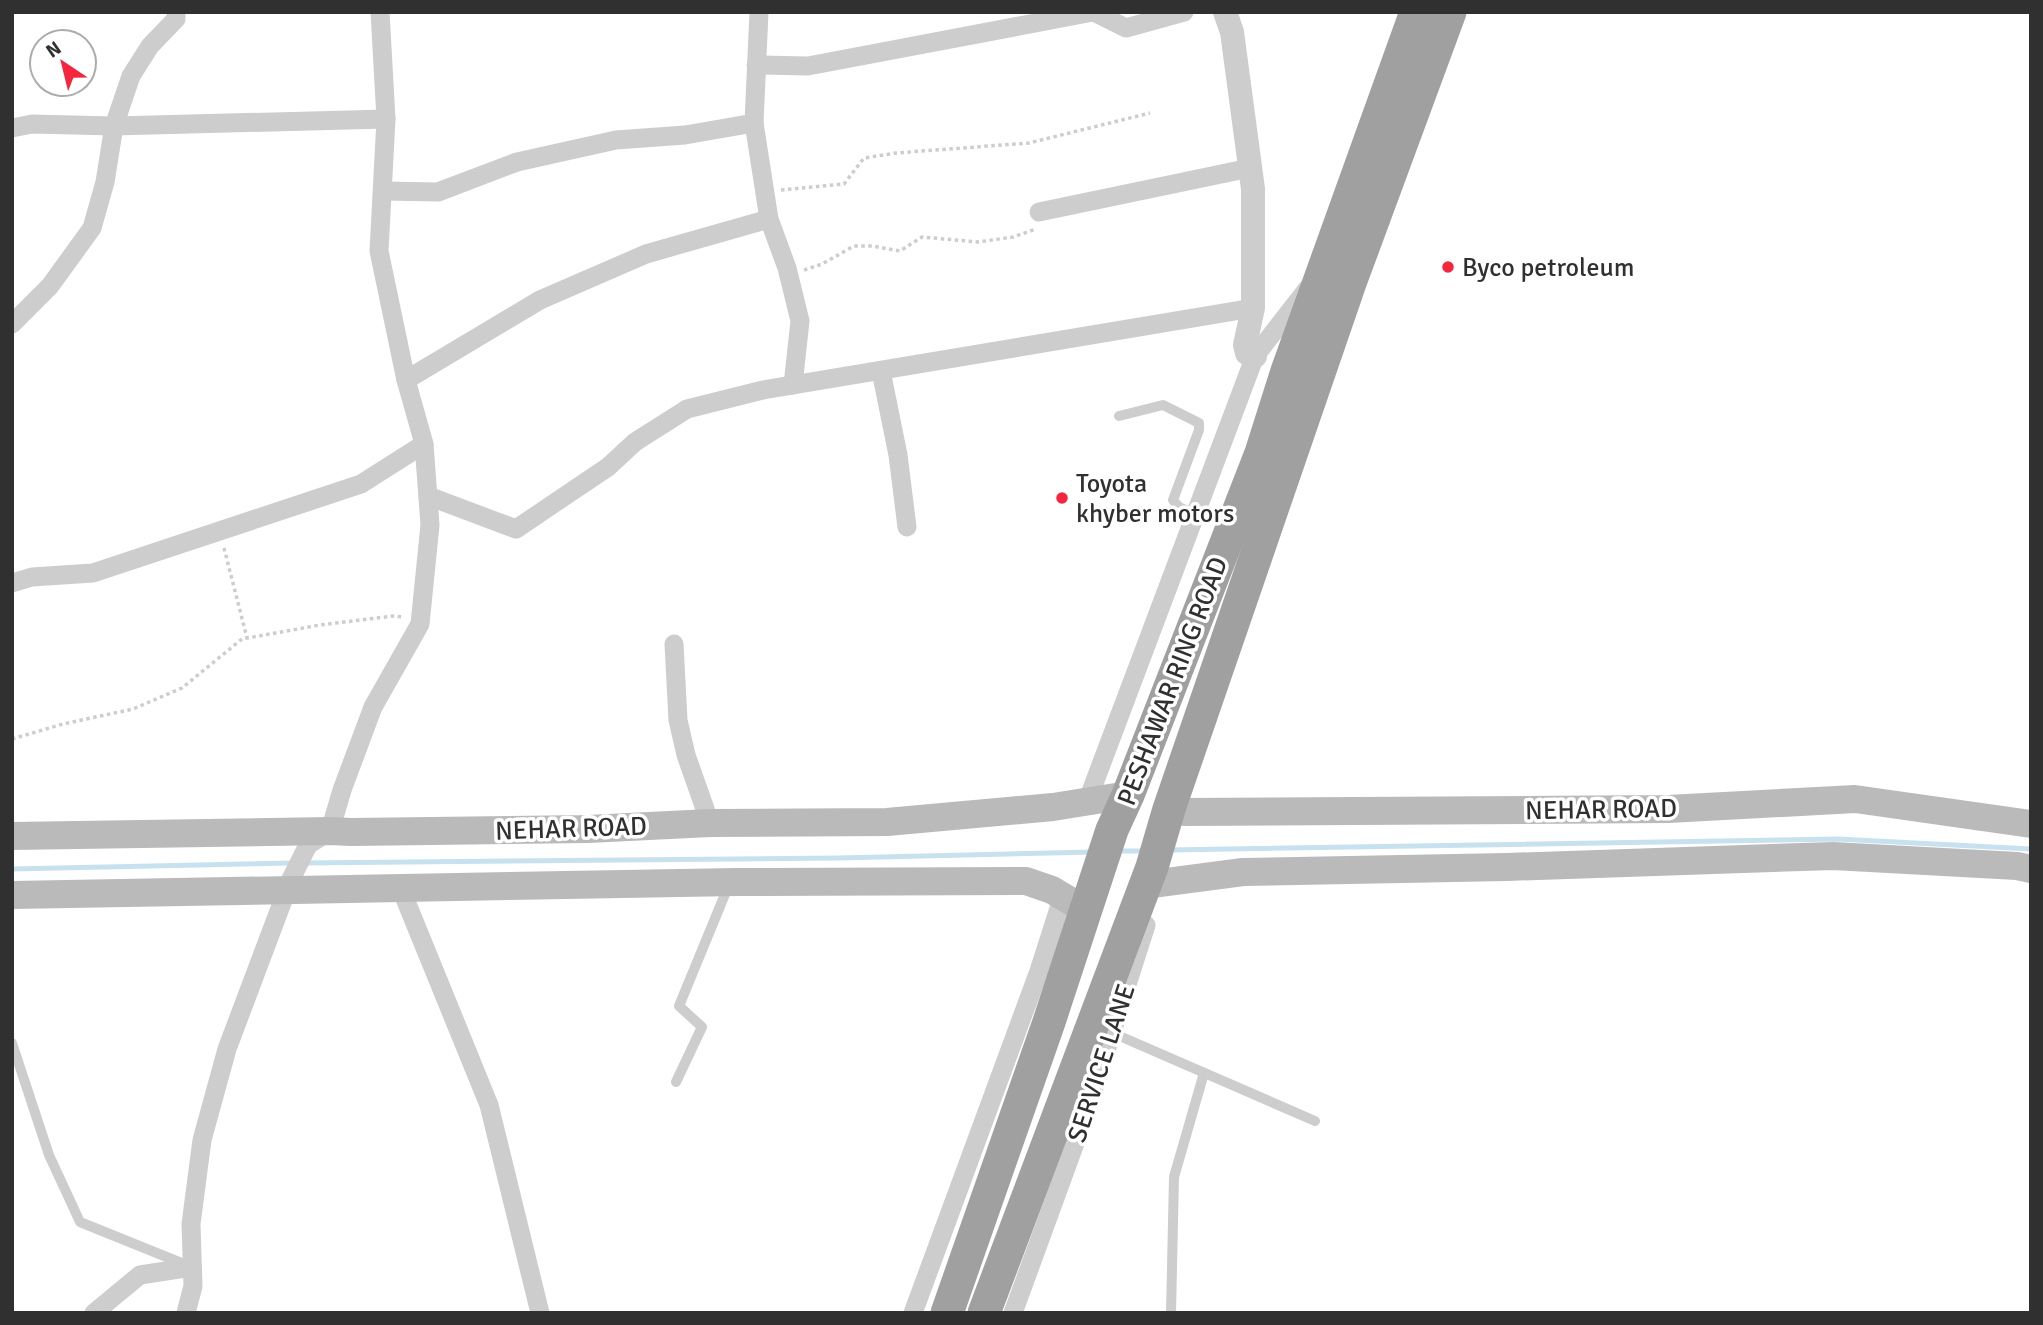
<svg xmlns="http://www.w3.org/2000/svg" width="2043" height="1325" viewBox="0 0 2043 1325" font-family="Signika,sans-serif">
	<style>
		.lines { fill: none; stroke-linecap: round; stroke-linejoin: round }
		.stream { stroke: #c8e1ef; stroke-width: 5 }
		.path { stroke: #cdcdcd; stroke-width: 3.5; stroke-dasharray: 3.5 3.5; stroke-linecap: butt }
		.service { stroke: #cdcdcd; stroke-width: 10 }
		.minor { stroke: #cdcdcd; stroke-width: 19 }
		.tertiary { stroke: #cdcdcd; stroke-width: 24 }
		.secondary { stroke: #bababa; stroke-width: 28 }
		.trunk { stroke: #a0a0a0; stroke-width: 33 }
		.poi-dot { fill: #f4253c; stroke: #fff; stroke-width: 2.5 }
		.labels { text-anchor: middle; stroke-width: 7; stroke-linejoin: round; paint-order: stroke }
		.poi-label { font-size: 26px; fill: #303030; stroke: #fff; text-anchor: start }
		.street-label { font-size: 26px; fill: #303030; stroke: #fff }
	</style>
	<rect width="100%" height="100%" fill="#fff"/>
	<g class="lines">
		<!-- stream -->
		<g class="stream">
			<path d="M1170,850L1838,839L2031,849"/>
			<path d="M1117,851H1146"/>
			<path d="M305,863L838,858L1094,852"/>
			<path d="M12,869L292,863"/>
		</g>
		<!-- path -->
		<g class="path">
			<path d="M781,190L844,184L864,158L896,153L1029,143L1150,113"/>
			<path d="M804,270L822,264L854,246H872L900,251L922,237L978,242L1013,237L1036,229"/>
			<path d="M224,548L247,638"/>
			<path d="M12,739L63,724L133,709L182,688L242,639L320,625L393,616L403,617"/>
		</g>
		<!-- service -->
		<g class="service">
			<path d="M1119,416L1163,405L1199,423V430L1173,500L1179,507L1195,514"/>
			<path d="M1108,1031L1315,1121"/>
			<path d="M12,1043L49,1155L80,1222L184,1264"/>
			<path d="M676,1082L702,1027L679,1006L728,887"/>
			<path d="M1171,1313L1174,1177L1204,1073"/>
		</g>
		<!-- minor -->
		<g class="minor">
			<path d="M1094,12L1126,28L1184,12"/>
			<path d="M756,65L808,66L1093,12"/>
			<path d="M754,123L769,219L787,268L800,321L793,385"/>
			<path d="M12,128L32,124L114,126L386,119"/>
			<path d="M383,191L438,192L517,162L616,140L685,135L754,123L759,12"/>
			<path d="M1039,212L1250,168"/>
			<path d="M12,324L50,286L92,228L105,182L114,126L131,76L150,46L176,19V12"/>
			<path d="M881,371L898,455L907,527"/>
			<path d="M406,380L540,300L646,254L769,219"/>
			<path d="M428,496L516,529L608,467L635,442L687,409L763,390L1253,308"/>
			<path d="M12,583L32,577L93,573L361,484L424,444"/>
			<path d="M674,644L678,720L686,755L710,823"/>
			<path d="M1087,802L1255,356L1308,288"/>
			<path d="M401,889L489,1105L540,1313"/>
			<path d="M94,1313L140,1275L192,1267"/>
			<path d="M186,1313L193,1286L191,1224L202,1140L227,1049L291,879L308,845L330,831L342,790L373,707L420,624L430,525L424,444L406,380L379,251L386,119L380,12"/>
			<path d="M913,1313L1039,971L1063,896"/>
			<path d="M1013,1313L1085,1116L1146,925"/>
		</g>
		<!-- tertiary -->
		<path class="tertiary" d="M1225,12L1232,32L1253,189V308L1245,345L1247,353L1255,356"/>
		<!-- secondary -->
		<g class="secondary">
			<path d="M1169,809L1185,812L1668,809L1855,799L2031,824"/>
			<path d="M12,836L330,831L351,832L588,829L710,823L887,822L1053,807L1128,795"/>
			<path d="M1144,885L1243,872L1507,867L1833,856L2017,866L2031,869"/>
			<path d="M12,895L737,882L1026,881L1052,890L1087,911"/>
		</g>
		<!-- trunk -->
		<g class="trunk">
			<path d="M947,1313L1049,1022L1112,830L1128,795L1261,453L1287,371L1416,12"/>
			<path d="M984,1313L1152,867L1169,809L1350,283L1450,12"/>
		</g>
	</g>
	<!-- markers -->
	<g class="poi-dot">
		<circle cx="1448" cy="267" r="7"/>
		<circle cx="1062" cy="498" r="7"/>
	</g>
	<g class="labels">
		<!-- poi labels -->
		<g class="poi-label">
			<text x="1462" y="276">Byco petroleum</text>
			<text x="1076" y="492">Toyota<tspan x="1076" dy="30">khyber motors</tspan></text>
		</g>
		<!-- street labels -->
		<g class="street-label">
			<text transform="translate(1172 681) rotate(-69)" y="9">PESHAWAR RING ROAD</text>
			<text transform="translate(1601 809) rotate(-1)" y="9">NEHAR ROAD</text>
			<text transform="translate(571 828) rotate(-2)" y="9">NEHAR ROAD</text>
			<text transform="translate(1101 1063) rotate(-72)" y="9">SERVICE LANE</text>
		</g>
	</g>
	<!-- border -->
	<rect width="2043" height="1325" fill="none" stroke="#303030" stroke-width="28"/>
	<!-- north arrow -->
	<g transform="translate(63 63) rotate(325)"><circle r="33" fill="#ffffff" stroke="#acacac" stroke-width="2"/>
	<path d="M0-5L12 26L0 18L-12 26Z" fill="#f4253c"/>
	<text y="-10" font-size="19" font-weight="bold" text-anchor="middle" fill="#303030">N</text>
	</g>
</svg>
